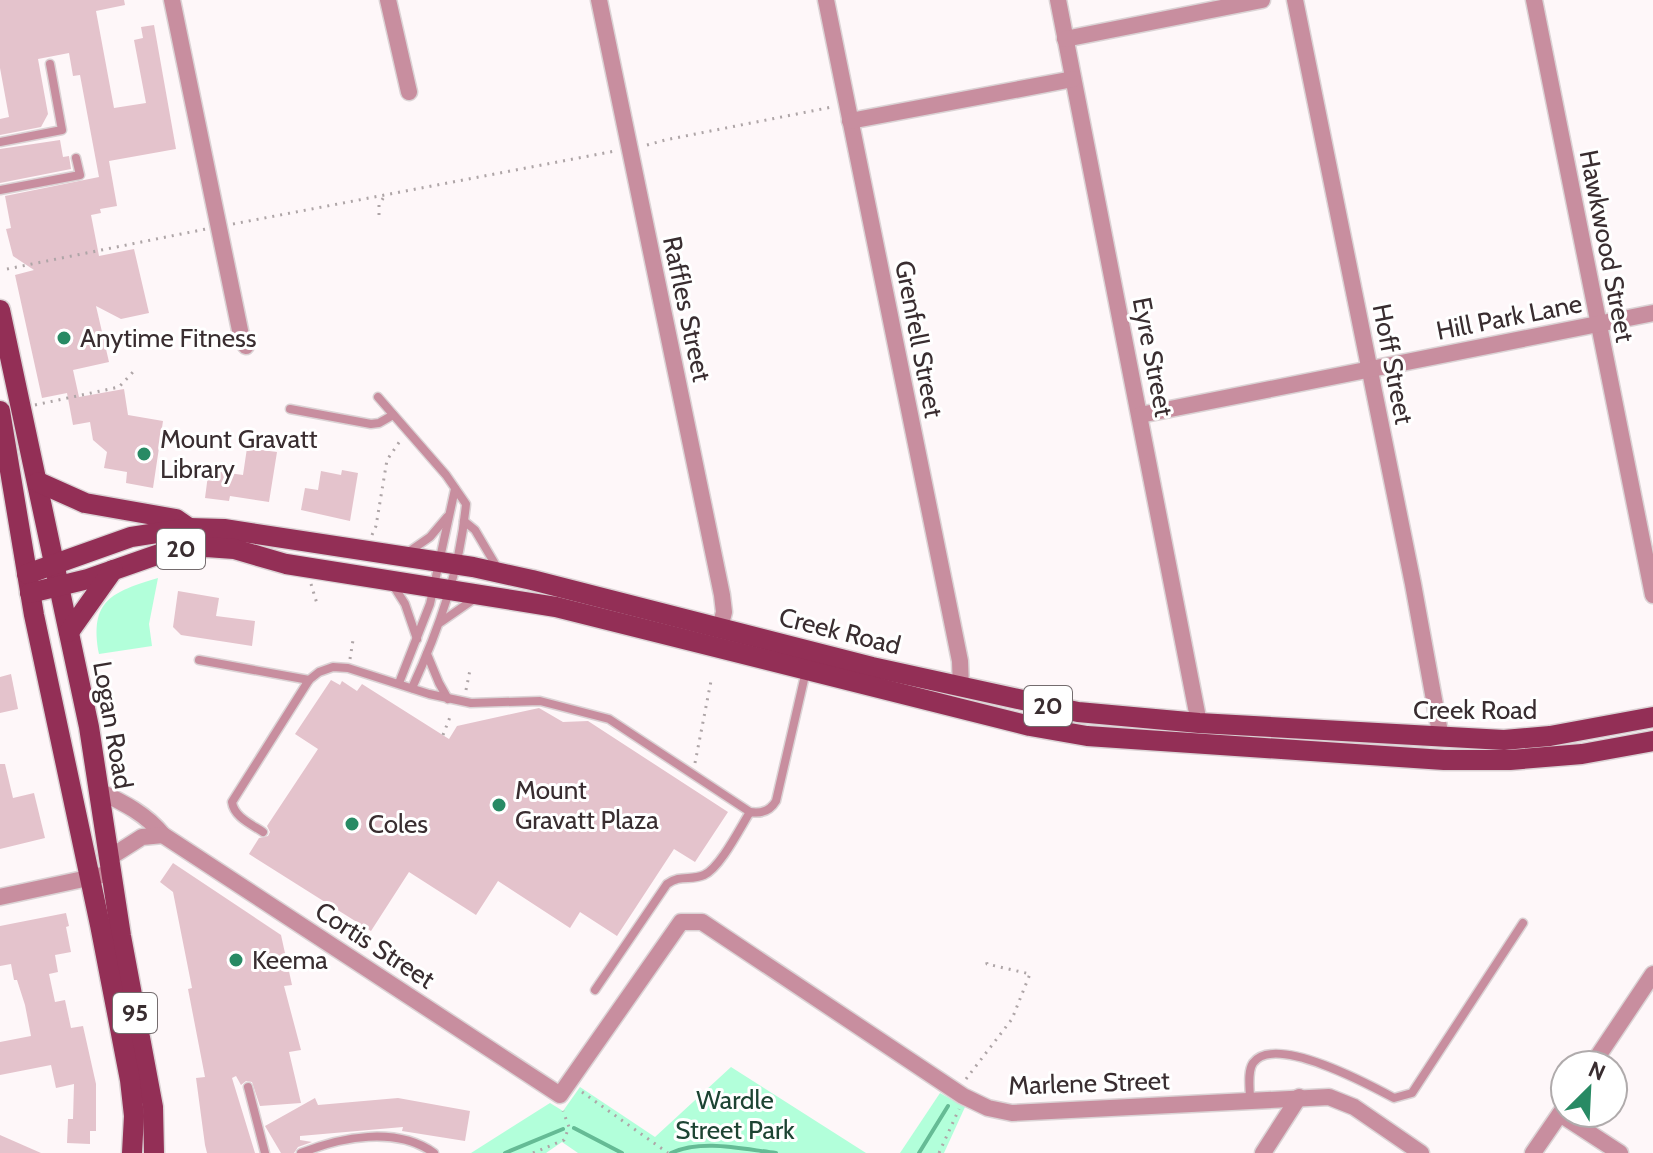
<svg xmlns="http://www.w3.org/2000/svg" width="1653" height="1153" viewBox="0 0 1653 1153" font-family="Cabin,sans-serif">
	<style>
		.green { fill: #b2ffda }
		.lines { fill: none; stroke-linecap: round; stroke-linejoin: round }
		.stream { stroke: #65bb95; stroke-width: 4 }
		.building { fill: #e4c3cc }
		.service-casing { stroke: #dbd3d5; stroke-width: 11 }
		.minor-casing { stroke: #dbd3d5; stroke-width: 19 }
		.primary-casing { stroke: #dbd3d5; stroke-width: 23 }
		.path { stroke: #aea5a7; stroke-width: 3; stroke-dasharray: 2 6; stroke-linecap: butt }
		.service { stroke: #c88e9f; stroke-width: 8 }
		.minor { stroke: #c88e9f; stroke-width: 16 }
		.primary { stroke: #932f56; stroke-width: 20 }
		.poi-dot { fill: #288a64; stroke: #fff; stroke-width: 3 }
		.labels { text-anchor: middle; stroke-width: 6; stroke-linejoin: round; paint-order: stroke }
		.shield { fill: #fff; stroke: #746c6e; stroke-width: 2 }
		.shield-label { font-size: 24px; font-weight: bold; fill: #392d30 }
		.street-label { font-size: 26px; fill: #392d30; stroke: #fff }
		.poi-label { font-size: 26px; fill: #392d30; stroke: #fff; text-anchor: start }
		.park-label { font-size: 26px; fill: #1d4433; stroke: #fff }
	</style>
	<rect width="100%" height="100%" fill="#fef7f9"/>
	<!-- green -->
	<g class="green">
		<path d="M158,578L149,624L152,646L99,654C89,600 112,592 158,578Z"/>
		<path d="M731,1067L866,1153H578L562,1142L546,1153H471L550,1103L563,1111L580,1087L655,1137Z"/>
		<path d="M940,1093L965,1107L944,1153H900Z"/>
	</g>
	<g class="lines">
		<!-- stream -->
		<g class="stream">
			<path d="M574,1128L622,1153"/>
			<path d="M505,1153L563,1129"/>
			<path d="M671,1153C702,1139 742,1149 776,1153"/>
			<path d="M919,1153L948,1106"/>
		</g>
	</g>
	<!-- building -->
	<g class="building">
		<path d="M0,0H124L125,5L96,11L114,108L146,103L134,40L143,38L141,27L154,25L176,149L109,161L117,206L100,209L101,213L91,215L99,256L134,249L149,313L121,319L96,306L109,362L73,370L79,397L124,389L128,415L163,421L153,488L126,483L127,472L104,468L107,452L93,440L90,422L73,425L67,393L42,398L15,275L34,270L13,256L6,229L11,228L5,196L99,177L80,75L73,76L69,53L38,59L48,114L41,127L0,135V119L9,117L0,68Z"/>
		<path d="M60,140L63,157L69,156L71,169L0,183V149Z"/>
		<path d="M247,448L277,452L269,502L230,496L229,501L205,498L208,475L214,476V471L243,475Z"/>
		<path d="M342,470L358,473L350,521L301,510L305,488L318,490L321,471L341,475Z"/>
		<path d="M178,591L219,598L216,616L255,621L252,646L181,635L173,627Z"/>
		<path d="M11,674L18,709L0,713V677Z"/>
		<path d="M331,680L340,685L342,681L357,691L362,684L449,739L457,726L539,708L563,722L588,721L728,812L695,862L674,849L617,936L580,912L570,928L498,881L476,915L409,872L371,931L249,854L259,838L268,836L270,832L267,826L318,749L295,734Z"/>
		<path d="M0,764H5L13,798L34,793L45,838L0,849Z"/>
		<path d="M173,863L281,935L292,985L284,986L301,1050L289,1052L301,1103L260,1106L252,1082L246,1081L241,1085L236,1076L232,1078L255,1153H207L205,1145L196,1078L205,1077L188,989L192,988L173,892L160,882Z"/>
		<path d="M66,913L69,926L66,927L71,952L55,955L58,972L49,974L55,1002L65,1000L71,1028L83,1026L96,1084V1131H90V1144L67,1143L68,1119H73L74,1084L56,1088L51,1065L0,1075V1042L31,1036L25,1005L17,980H14L11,964L0,966V926Z"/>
		<path d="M315,1098L318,1105L398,1098L470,1111L465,1141L402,1131L403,1127L300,1136V1140L312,1142L298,1147L294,1153H281L265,1126Z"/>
		<path d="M0,1135L41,1153H0Z"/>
	</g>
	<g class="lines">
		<defs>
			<g id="service">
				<path d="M0,142L62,130L50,64"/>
				<path d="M0,190L80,175L76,158"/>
				<path d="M378,397L446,475L466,504C460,570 439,629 412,688"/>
				<path d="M290,409L371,424L379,423L393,415"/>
				<path d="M464,521L475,530L498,569"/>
				<path d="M407,553L430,537L447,517"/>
				<path d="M391,582L405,604L417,639"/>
				<path d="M441,622L477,597"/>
				<path d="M427,654L439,683L448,699"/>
				<path d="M199,660L309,680"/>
				<path d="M399,683L430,604L455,489"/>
				<path d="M263,832C251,824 234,817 232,802L309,680L319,672L333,667L348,668L429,694L471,703L540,701L609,719L750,812C761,814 770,811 776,801L806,671"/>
				<path d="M595,990L667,884C681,874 690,881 704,875C720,868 740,828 750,812"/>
				<path d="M248,1087L265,1153"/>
				<path d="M1250,1100C1250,1089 1247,1072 1253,1063C1274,1033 1370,1085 1394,1098L1412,1093L1523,923"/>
				<path d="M301,1153C341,1137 396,1126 434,1153"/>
			</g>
			<g id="minor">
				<path d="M172,0L242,340L246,346"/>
				<path d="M388,0L409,92"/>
				<path d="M599,0L722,595L724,612L720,628"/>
				<path d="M826,0L960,661L961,688"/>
				<path d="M1058,0L1199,723"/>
				<path d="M1295,0L1413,584L1441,738"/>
				<path d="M1534,0L1653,595"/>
				<path d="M1065,39L1262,0"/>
				<path d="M850,121L1073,79"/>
				<path d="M1140,415L1653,313"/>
				<path d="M99,791C124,803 146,814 163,835L560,1095L681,922H702L963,1096L988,1108L1012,1113L1329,1097L1354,1107L1421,1153"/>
				<path d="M109,858L142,837L163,835"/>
				<path d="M0,897L102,875"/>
				<path d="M1592,1065L1653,974"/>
				<path d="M1560,1114L1620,1153"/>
				<path d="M1263,1153L1299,1097"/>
				<path d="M1533,1153L1564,1108"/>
			</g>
			<g id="primary">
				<path d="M0,310L89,727L121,936L153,1107L154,1153"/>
				<path d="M0,411L34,615L100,925L130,1080L134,1116L132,1153"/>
				<path d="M38,482L85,503L176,519L189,528"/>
				<path d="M27,574L131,537L189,528L224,529L473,567L532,580L872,667L1078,712L1199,723L1504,740L1550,736L1653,717"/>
				<path d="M30,593L88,579L168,551L206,547L234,549L286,564L556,607L1030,726L1087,736L1444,760H1510L1582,754L1653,741"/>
				<path d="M69,632L113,570"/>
			</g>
		</defs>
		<!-- service casing -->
		<use href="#service" class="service-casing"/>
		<!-- minor casing -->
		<use href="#minor" class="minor-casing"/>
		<!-- primary casing -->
		<use href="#primary" class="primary-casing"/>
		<!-- path -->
		<g class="path">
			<path d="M647,145L665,140L832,107"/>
			<path d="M379,215V205L385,195"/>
			<path d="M233,224L615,151"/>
			<path d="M7,269L206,229"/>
			<path d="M35,405L119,387L134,371"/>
			<path d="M372,535L376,526L387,460L400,441"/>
			<path d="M311,584L318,607"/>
			<path d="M350,659L353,640"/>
			<path d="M466,690L470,670"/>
			<path d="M443,735L450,717"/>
			<path d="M695,763L711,681"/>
			<path d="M966,1079L1012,1019L1030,974L987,964L986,958"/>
			<path d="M582,1092L668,1153"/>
			<path d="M533,1153L564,1140L569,1127L563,1111"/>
			<path d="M939,1153L959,1109"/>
		</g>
		<!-- service -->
		<use href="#service" class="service"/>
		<!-- minor -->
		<use href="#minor" class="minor"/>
		<!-- primary -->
		<use href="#primary" class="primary"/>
	</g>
	<!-- markers -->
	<g class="poi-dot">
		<circle cx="64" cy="338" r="8"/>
		<circle cx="144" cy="454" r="8"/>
		<circle cx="499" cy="805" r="8"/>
		<circle cx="352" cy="824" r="8"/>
		<circle cx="236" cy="960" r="8"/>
	</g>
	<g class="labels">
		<!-- shield labels -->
		<g class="shield">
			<rect x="157" y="529" width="48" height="40" rx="6"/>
			<rect x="1024" y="686" width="48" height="40" rx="6"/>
			<rect x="113" y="993" width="44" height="40" rx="6"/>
		</g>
		<g class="shield-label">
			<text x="181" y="557">20</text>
			<text x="1048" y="714">20</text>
			<text x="135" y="1021">95</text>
		</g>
		<!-- street labels -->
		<g class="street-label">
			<text transform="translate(1607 246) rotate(79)" y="9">Hawkwood Street</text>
			<text transform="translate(687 309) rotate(78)" y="9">Raffles Street</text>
			<text transform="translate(1509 317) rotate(-11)" y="9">Hill Park Lane</text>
			<text transform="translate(919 339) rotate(79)" y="9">Grenfell Street</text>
			<text transform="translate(1153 357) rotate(79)" y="9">Eyre Street</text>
			<text transform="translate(1393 364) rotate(79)" y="9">Hoff Street</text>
			<text transform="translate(840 631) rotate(14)" y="9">Creek Road</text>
			<text x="1475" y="719">Creek Road</text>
			<text transform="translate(113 725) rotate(80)" y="9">Logan Road</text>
			<text transform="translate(375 945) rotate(33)" y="9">Cortis Street</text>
			<text transform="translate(1089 1083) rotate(-2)" y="9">Marlene Street</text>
		</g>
		<!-- poi labels -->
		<g class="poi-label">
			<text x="80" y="347">Anytime Fitness</text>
			<text x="160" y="448">Mount Gravatt<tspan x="160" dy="30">Library</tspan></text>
			<text x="515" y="799">Mount<tspan x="515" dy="30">Gravatt Plaza</tspan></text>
			<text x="368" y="833">Coles</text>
			<text x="252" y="969">Keema</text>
		</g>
		<!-- park labels -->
		<g class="park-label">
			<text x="735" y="1109">Wardle<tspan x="735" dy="30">Street Park</tspan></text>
		</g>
	</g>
	<!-- north arrow -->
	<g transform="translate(1589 1089) rotate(24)"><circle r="38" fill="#ffffff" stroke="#b0abac" stroke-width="2"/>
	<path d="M0-6L14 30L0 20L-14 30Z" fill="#288a64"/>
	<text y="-12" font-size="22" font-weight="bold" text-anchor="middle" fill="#392d30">N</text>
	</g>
</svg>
